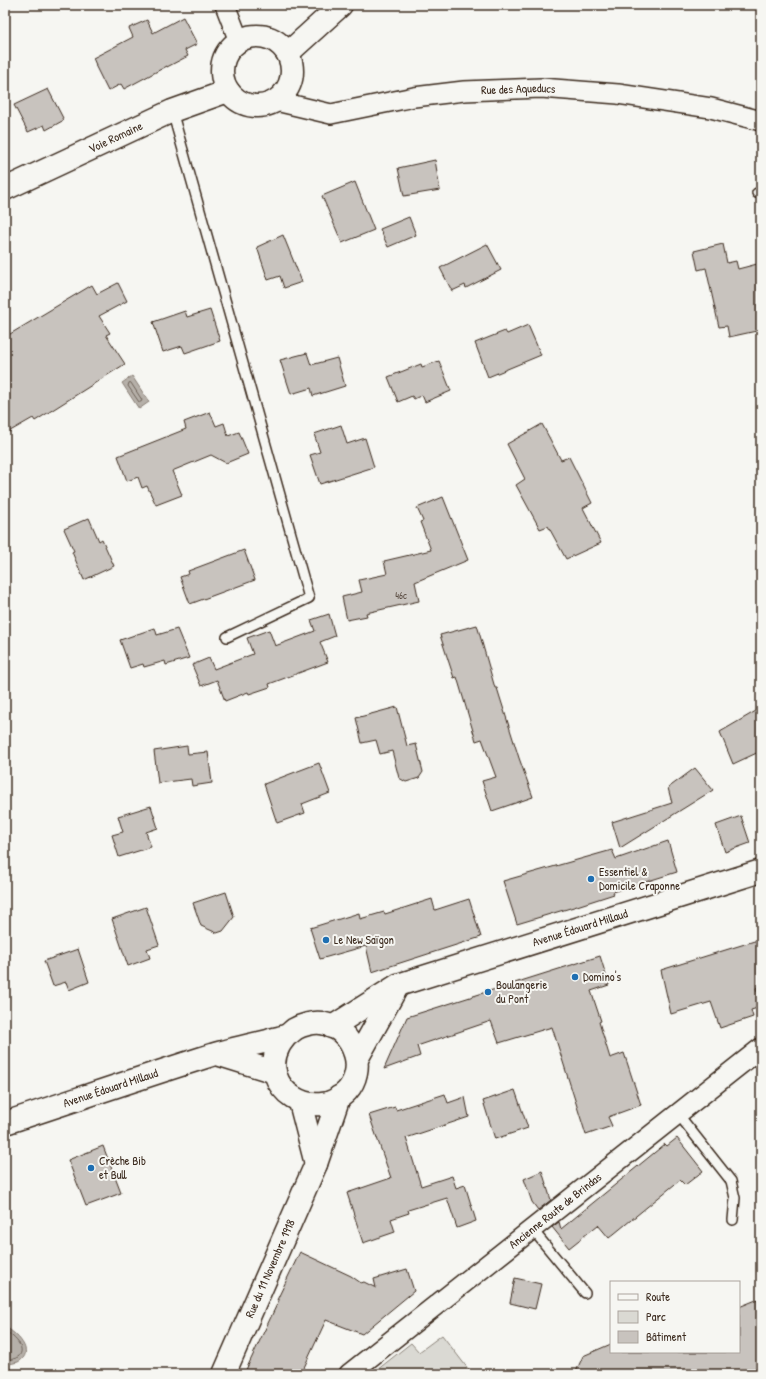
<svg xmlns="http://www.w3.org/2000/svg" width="766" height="1379" viewBox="0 0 766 1379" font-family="'Patrick Hand',sans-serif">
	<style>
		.green { fill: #dad9d3; stroke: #8a8278 }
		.water { fill: #b6b0a9; stroke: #857a71 }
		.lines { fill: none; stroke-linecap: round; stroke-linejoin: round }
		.shore { stroke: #6c6056; stroke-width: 1 }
		.building { fill: #c8c3be; stroke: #3b2a1e }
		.service-casing { stroke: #3b2a1e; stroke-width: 12 }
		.minor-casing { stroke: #3b2a1e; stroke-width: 22 }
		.tertiary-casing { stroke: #3b2a1e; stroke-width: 25 }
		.secondary-casing { stroke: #3b2a1e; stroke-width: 25 }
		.service { stroke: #f6f6f2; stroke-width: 9 }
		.minor { stroke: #f6f6f2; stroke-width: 19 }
		.tertiary { stroke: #f6f6f2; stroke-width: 22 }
		.secondary { stroke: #f6f6f2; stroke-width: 22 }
		.poi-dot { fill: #1f6fb2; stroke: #f6f6f2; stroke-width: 1.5 }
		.labels { text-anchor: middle; stroke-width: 4; stroke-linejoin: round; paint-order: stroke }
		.number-label { font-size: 10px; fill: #5e5046 }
		.street-label { font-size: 12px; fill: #3b2a1e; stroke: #f6f6f2 }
		.poi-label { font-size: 12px; fill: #3b2a1e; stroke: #f6f6f2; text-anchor: start }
	</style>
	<rect width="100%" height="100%" fill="#f6f6f2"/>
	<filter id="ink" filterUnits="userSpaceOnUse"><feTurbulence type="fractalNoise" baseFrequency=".025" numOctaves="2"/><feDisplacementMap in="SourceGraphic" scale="8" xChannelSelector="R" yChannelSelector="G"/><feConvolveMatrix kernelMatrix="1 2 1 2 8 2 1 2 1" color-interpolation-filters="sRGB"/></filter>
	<g filter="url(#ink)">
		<!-- green -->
		<path class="green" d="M442,1335L472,1374H372L411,1343L419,1352Z"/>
		<!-- water -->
		<g class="water">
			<path d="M132,376L149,402L139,409L122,383Z"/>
			<path d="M5,1327C15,1332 37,1352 18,1362C14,1363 9,1364 5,1365Z"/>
		</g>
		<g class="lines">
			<!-- shore -->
			<g class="shore">
				<path d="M131,383L142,400L141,402H139L128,386L129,383Z"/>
				<path d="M5,1331C12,1335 28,1348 18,1357C15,1359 9,1360 5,1361"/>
			</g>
		</g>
		<!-- building -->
		<g class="building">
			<path d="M183,17L197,44L185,50L188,56L167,67V66L124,89L121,84L108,91L95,65H96L93,58L133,37L129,28L147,20L153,33Z"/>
			<path d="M48,89L64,120L46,130L44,125L28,132L14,105Z"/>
			<path d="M435,160L440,190L404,196L398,168Z"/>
			<path d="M355,182L374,230L342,243L322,196Z"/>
			<path d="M409,217L416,235L388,247L380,229Z"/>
			<path d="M283,235L302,282L284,288L280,276L268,280L257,247Z"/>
			<path d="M487,244L501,270L466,288L465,285L452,291L440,268Z"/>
			<path d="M723,244L727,263L736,261L738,269L761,263V330L729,337L727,326L719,327L706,268L698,270L694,251Z"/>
			<path d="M118,283L127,301L99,316L110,333L106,335L125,364L35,421L33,418L5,434V337L92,285L97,294Z"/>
			<path d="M210,310L220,341L185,353L182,346L163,352L153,322L185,311L187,317Z"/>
			<path d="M528,325L541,355L488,377L475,343L505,331L507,334Z"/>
			<path d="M307,353L311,365L337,358L345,386L313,396L311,388L291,394L280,360Z"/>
			<path d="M439,361L451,391L425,402L422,395L414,399L412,396L398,402L388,377L421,364L422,367Z"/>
			<path d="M210,412L216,426L224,423L228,436L239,432L248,454L226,463L211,455L172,471L182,495L156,505L147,486L142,488L138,477L127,481L118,456L186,429L184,422Z"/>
			<path d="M542,424L561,460L569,457L592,503L583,508L601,543L566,559L548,526L540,529L516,485L525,479L507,444Z"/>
			<path d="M341,425L347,444L365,438L374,467L320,484L310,455L320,452L314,434Z"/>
			<path d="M443,497L468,560L415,582L419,601L366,613L367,616L347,620L342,597L362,592L359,580L387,574L384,561L431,550L420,522L423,521L417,508Z"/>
			<path d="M89,518L99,541L102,539L114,566L84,580L72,552L74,551L64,529Z"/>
			<path d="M244,550L255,580L190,604L180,577L189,574L188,571Z"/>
			<path d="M329,614L335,636L320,642L328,662L269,684L270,687L249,694L248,692L225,701L217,680L201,686L192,665L209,658L214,669L253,654L247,638L269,630L275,646L315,631L311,620Z"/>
			<path d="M477,625L495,688H497L519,758L533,797L492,811L482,781L496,777L482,739L476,741L457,677L454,678L440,635Z"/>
			<path d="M155,628L157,635L177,629L189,658L166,665L165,661L144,667L143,664L130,668L120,640Z"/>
			<path d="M397,707L407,746L416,744L423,772L419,778L406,782L399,778L392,751L380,754L376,740L362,743L356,718Z"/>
			<path d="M761,708V751L733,764L720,732Z"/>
			<path d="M187,746L188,754L208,752L212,783L192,786L191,779L158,783L154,751Z"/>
			<path d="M319,763L330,793L302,804L305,813L277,823L264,784Z"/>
			<path d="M695,768L713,790L620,848L612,822L672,803L668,788Z"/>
			<path d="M151,806L158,828L146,832L151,847L119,857L112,835L123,832L118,816Z"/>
			<path d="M741,816L750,843L725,852L716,825Z"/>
			<path d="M668,841L677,872L613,892L614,894L577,906L517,924L503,881L612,850L616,859Z"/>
			<path d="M226,892L234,917L223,931L217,933L201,926L193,903Z"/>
			<path d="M432,899L435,910L469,899L481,937L372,972L366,946L320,959L310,928L359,913L360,919L384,912L385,914Z"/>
			<path d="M146,907L159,945L147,949L150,958L128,966L112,919Z"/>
			<path d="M761,939V986L756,988L761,1003V1007L751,1010L753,1017L720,1028L711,1002L671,1014L661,970Z"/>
			<path d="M78,949L89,982L69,990L66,982L53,986L44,961Z"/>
			<path d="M600,956L609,985L591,991L601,1021L599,1022L610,1058L624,1053L641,1105L608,1117L612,1126L586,1135L552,1027L499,1043L491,1021L417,1046L420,1056L384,1069L407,1017Z"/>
			<path d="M515,1090L528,1128L495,1139L483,1101Z"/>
			<path d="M445,1094L448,1103L465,1097L469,1117L406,1138L421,1186L452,1176L456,1188L465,1185L476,1221L457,1228L447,1198L408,1210L409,1213L391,1219L395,1232L363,1243L347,1193L391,1178L369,1115L395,1107L396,1110Z"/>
			<path d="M677,1138L703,1171L685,1185L680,1180L609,1238L598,1225L569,1248L552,1227L559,1222L561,1229L665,1144L667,1146Z"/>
			<path d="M103,1146L121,1193L86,1206L68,1160Z"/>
			<path d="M542,1171L551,1200L538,1210L532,1202L524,1179Z"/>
			<path d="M300,1252L351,1276L361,1283L364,1282L376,1288L374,1279L407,1269L414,1291L362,1334L326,1320L301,1374H244L279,1300H277Z"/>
			<path d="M515,1278L541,1284L535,1309L510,1303Z"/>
			<path d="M761,1298V1374H575L583,1356L611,1344V1352H739V1307Z"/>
		</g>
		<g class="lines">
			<defs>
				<g id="service">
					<path d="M172,111L309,598L227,637"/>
					<path d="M757,193L761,192"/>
					<path d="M678,1114L731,1181L735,1198L733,1220"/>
					<path d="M532,1229L585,1293"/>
				</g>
				<g id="minor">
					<path d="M225,5L239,41"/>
					<path id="s1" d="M276,101L331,114L414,97L464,91L541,88L618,94L711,108L761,121"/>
					<path id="s2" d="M349,1374L761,1048"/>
				</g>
				<g id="tertiary">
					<circle cx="257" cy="71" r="35"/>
					<path d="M288,53L341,5"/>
					<path id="s3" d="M5,189L172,111L228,91"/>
				</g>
				<g id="secondary">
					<path id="s4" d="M332,1027L398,985L761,871"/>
					<path d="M217,1054L275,1072"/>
					<path d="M357,1059L397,987"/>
					<path d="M300,1102L316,1164"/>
					<path id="s5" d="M5,1123C75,1100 145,1076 215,1054C232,1049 250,1045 268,1041C273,1039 280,1038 285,1036C289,1035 292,1031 295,1029C302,1025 313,1022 321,1023C338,1026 350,1038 355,1054C359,1066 356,1081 347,1091C315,1125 257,1088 279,1046C281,1042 284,1039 286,1036"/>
					<path id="s6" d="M224,1374L316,1164L339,1097"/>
				</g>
			</defs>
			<!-- service casing -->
			<use href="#service" class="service-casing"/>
			<!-- minor casing -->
			<use href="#minor" class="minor-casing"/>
			<!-- tertiary casing -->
			<use href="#tertiary" class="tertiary-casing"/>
			<!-- secondary casing -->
			<use href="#secondary" class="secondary-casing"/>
			<!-- service -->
			<use href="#service" class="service"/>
			<!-- minor -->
			<use href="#minor" class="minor"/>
			<!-- tertiary -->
			<use href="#tertiary" class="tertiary"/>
			<!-- secondary -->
			<use href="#secondary" class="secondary"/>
		</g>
	</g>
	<!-- markers -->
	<g class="poi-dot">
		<circle cx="591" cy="879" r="4"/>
		<circle cx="326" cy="940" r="4"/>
		<circle cx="575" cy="977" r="4"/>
		<circle cx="488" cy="992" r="4"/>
		<circle cx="91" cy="1168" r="4"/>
	</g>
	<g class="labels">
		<!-- number labels -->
		<g class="number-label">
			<text x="401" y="599">46c</text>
		</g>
		<!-- street labels -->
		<g class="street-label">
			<text dy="4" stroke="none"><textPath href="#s1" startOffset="246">Rue des Aqueducs</textPath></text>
			<text dy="4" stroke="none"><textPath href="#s3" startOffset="122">Voie Romaine</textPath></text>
			<text dy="4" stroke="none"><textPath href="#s4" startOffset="269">Avenue Édouard Millaud</textPath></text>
			<text dy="4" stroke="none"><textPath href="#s5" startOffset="111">Avenue Édouard Millaud</textPath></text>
			<text dy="4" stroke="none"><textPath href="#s2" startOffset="263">Ancienne Route de Brindas</textPath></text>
			<text dy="4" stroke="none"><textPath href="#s6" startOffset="115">Rue du 11 Novembre 1918</textPath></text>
		</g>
		<!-- poi labels -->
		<g class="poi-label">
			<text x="599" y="876">Essentiel &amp;<tspan x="599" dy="14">Domicile Craponne</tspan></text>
			<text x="334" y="944">Le New Saïgon</text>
			<text x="583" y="981">Domino's</text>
			<text x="496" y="989">Boulangerie<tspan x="496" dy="14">du Pont</tspan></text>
			<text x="99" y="1165">Crèche Bib<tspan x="99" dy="14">et Bull</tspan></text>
		</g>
	</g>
	<!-- margin -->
	<rect width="766" height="1379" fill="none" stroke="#f6f6f2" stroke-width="20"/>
	<rect x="10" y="10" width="746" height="1359" fill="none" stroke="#3b2a1e" stroke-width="1.5" filter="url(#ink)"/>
	<!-- legend -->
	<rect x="610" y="1281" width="130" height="72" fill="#f6f6f2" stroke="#aba49d"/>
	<rect x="618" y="1294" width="20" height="6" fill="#f6f6f2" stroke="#aba49d"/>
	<text x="646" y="1301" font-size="12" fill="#3b2a1e">Route</text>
	<rect x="618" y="1311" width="20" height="12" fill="#dad9d3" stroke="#aba49d"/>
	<text x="646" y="1321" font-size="12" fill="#3b2a1e">Parc</text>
	<rect x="618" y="1331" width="20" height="12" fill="#c8c3be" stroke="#aba49d"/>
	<text x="646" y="1341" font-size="12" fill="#3b2a1e">Bâtiment</text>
</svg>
